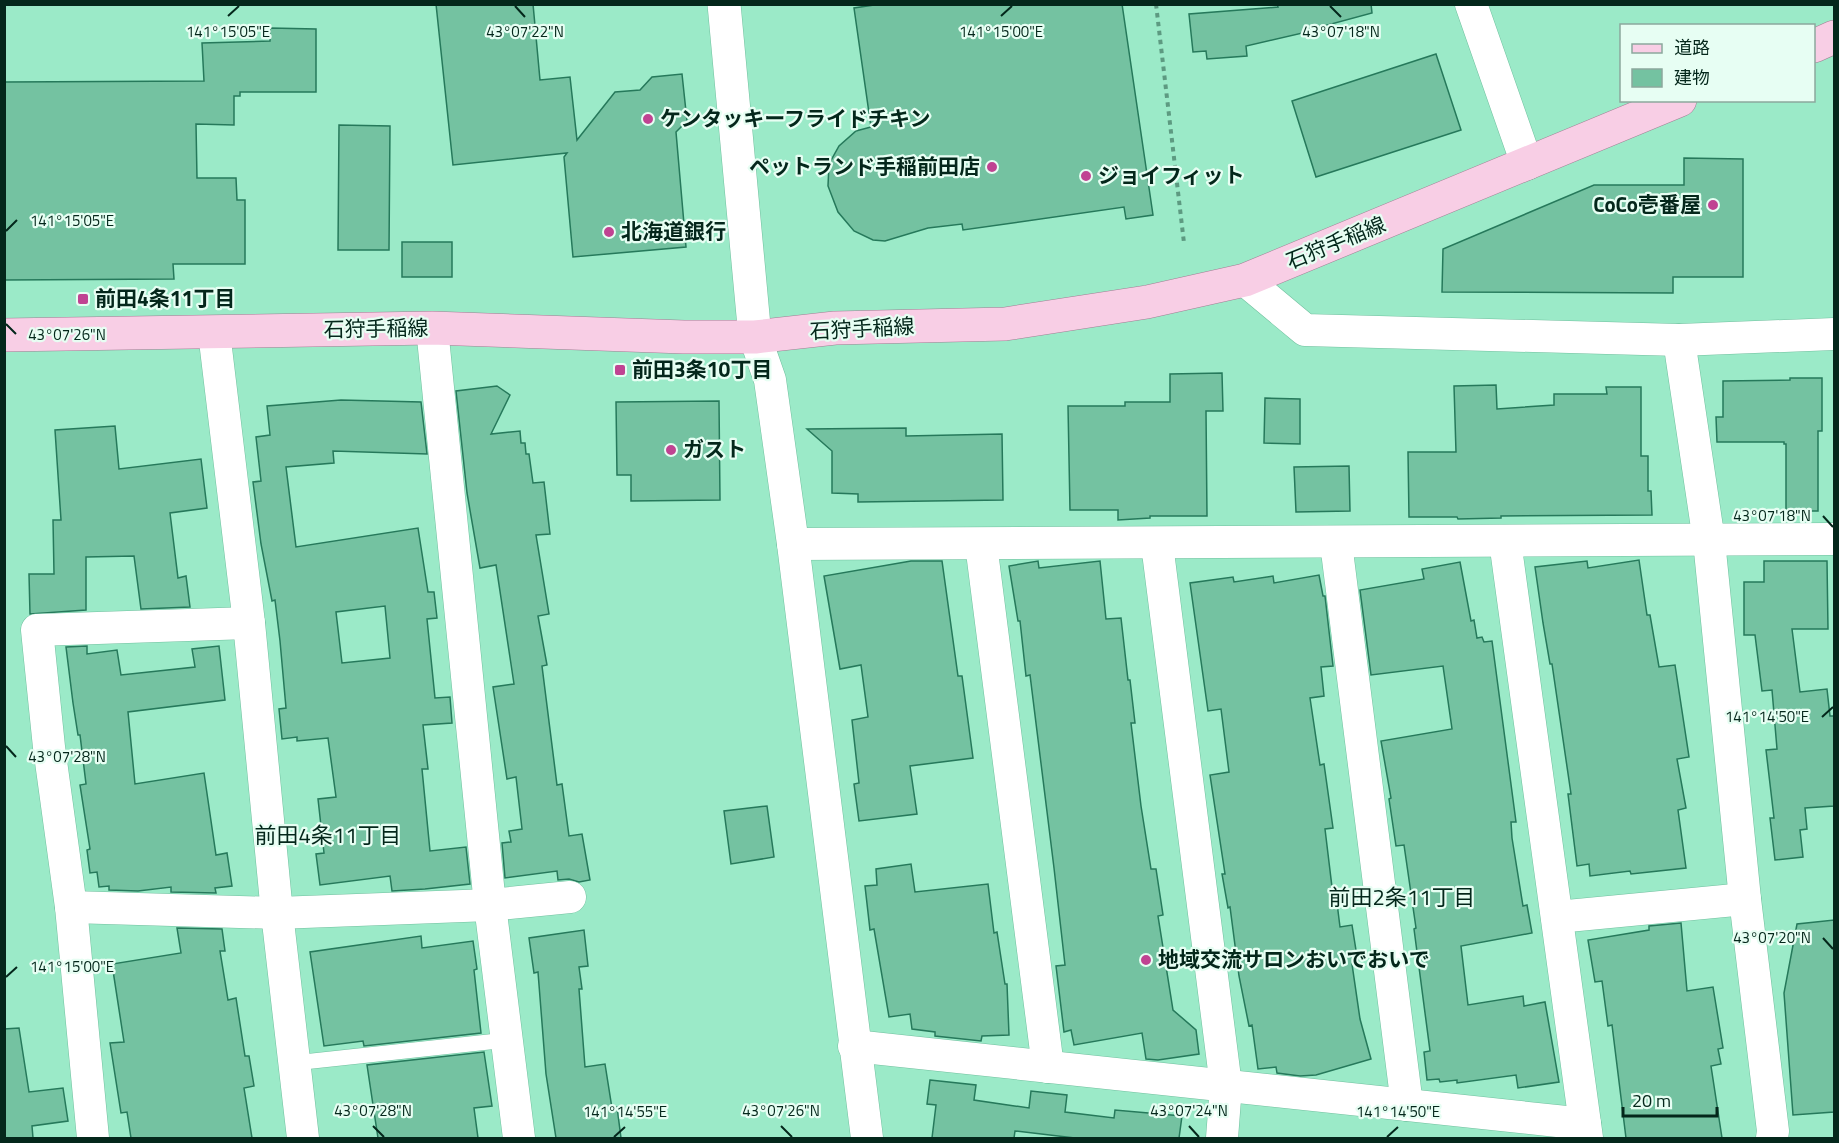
<svg xmlns="http://www.w3.org/2000/svg" width="1839" height="1143" viewBox="0 0 1839 1143" font-family="'Titillium Web','Noto Sans JP',sans-serif">
	<style>
		.building { fill: #74c2a1; stroke: #26795b; stroke-width: 1.5; fill-rule: evenodd }
		.lines { fill: none; stroke-linecap: round; stroke-linejoin: round }
		.lane-casing { stroke: #71c09f; stroke-width: 16 }
		.street-casing { stroke: #71c09f; stroke-width: 33 }
		.secondary-casing { stroke: #71c09f; stroke-width: 34 }
		.primary-casing { stroke: #a07e93; stroke-width: 34 }
		.path { stroke: #5d9a81; stroke-width: 4; stroke-dasharray: 4.5 4.5; stroke-linecap: butt }
		.lane { stroke: #fff; stroke-width: 15 }
		.street { stroke: #fff; stroke-width: 32 }
		.secondary { stroke: #fff; stroke-width: 33 }
		.primary { stroke: #f8cee5; stroke-width: 33 }
		.ticks { fill: none; stroke: #04271b; stroke-width: 2 }
		.poi-dot { fill: #c04392; stroke: #e7fef3; stroke-width: 2 }
		.labels { text-anchor: middle; stroke-width: 4.5; stroke-linejoin: round; paint-order: stroke }
		.poi-label { font-size: 21px; font-weight: bold; fill: #04271b; stroke: #e7fef3; text-anchor: start }
		.street-label { font-size: 21px; fill: #04271b; stroke: #e7fef3 }
		.neighbourhood-label { font-size: 22px; fill: #04271b; stroke: #e7fef3 }
		.ticks-label { font-size: 15px; text-anchor: middle; fill: #04271b; stroke: #e7fef3; stroke-width: 4.5; stroke-linejoin: round; paint-order: stroke }
	</style>
	<rect width="100%" height="100%" fill="#9beac8"/>
	<!-- building -->
	<g class="building">
		<path d="M436,4H533L540,80L570,77L577,140L615,92L640,90L652,77L682,74L687,121L676,132L686,247L573,257L564,157L567,153L453,165Z"/>
		<path d="M881,4H1122L1153,215L1126,219L1124,207L963,230L962,224L928,228L885,241L873,240L854,231L838,212L828,186L829,164L839,146L856,131L871,127L854,8Z"/>
		<path d="M1277,4H1371L1372,13L1320,27V29L1246,46L1247,56L1207,59L1206,51L1193,52L1189,14L1278,7Z"/>
		<path d="M270,28L316,29V92H240V96H234V125L196,124L197,178H236L237,200H245V264H173L174,279L4,280V82L204,81L202,43L270,41Z"/>
		<path d="M1436,54L1461,130L1316,177L1292,101Z"/>
		<path d="M339,125L390,126L389,250H338Z"/>
		<path d="M1684,158L1743,159V277H1673V293L1442,292L1443,249L1594,185H1684Z"/>
		<rect x="402" y="242" width="50" height="35"/>
		<path d="M1222,373L1223,411H1206L1207,516H1150V518L1118,520V510H1070L1068,406H1125V402H1170V374Z"/>
		<path d="M1790,378H1822V431H1818V511H1786V444H1784V442H1717L1716,417H1723V381L1790,380Z"/>
		<path d="M1496,385L1497,409L1554,405V394H1607L1606,387H1641V456H1648V491H1651L1652,515L1501,516V518L1458,519L1457,517H1409L1408,452H1456L1454,386Z"/>
		<path d="M497,386L510,395L491,434L520,431L521,443H525L526,454H529L533,483L544,482L550,534L536,535L549,614L538,616L547,665L542,666L557,785L562,784L569,836L582,834L590,880L579,882L569,879L558,880L557,871L505,878L502,843L511,842L509,831L522,829L516,777L507,779L493,687L514,684L496,565L480,568L467,493L456,391Z"/>
		<path d="M1265,398L1300,399V444L1264,443Z"/>
		<path d="M341,400L421,402L427,454L333,451L334,463L286,467L296,547L418,528L428,592H434L437,618L427,619L435,698L450,697L452,723L423,725L428,769H422L430,851L466,847L470,884L425,889L392,891L390,876L320,885L316,854L324,853L318,799L336,797L328,738L297,741V737L282,739L279,709L286,708L280,641L275,600L272,601L261,544L253,482L261,481L256,437L270,435L267,406ZM385,606L390,658L342,663L336,612Z"/>
		<path d="M719,401L720,500L631,501V475H617L616,402Z"/>
		<path d="M115,426L119,469L201,459L207,508L170,513L178,578L186,576L190,607L141,609L134,556L86,557V610L30,614L29,574H54L53,520H61L55,430Z"/>
		<path d="M906,428V436L1002,434L1003,500L858,502V494L832,493V451L807,429Z"/>
		<path d="M1349,466L1350,511L1296,512L1294,467Z"/>
		<path d="M1639,560L1647,615H1650L1659,667L1675,665L1689,757L1677,759L1686,808L1678,810L1686,868L1631,874L1630,871L1590,876L1589,864L1577,866L1568,794H1571L1552,664H1550L1543,623L1535,567L1587,561L1588,568Z"/>
		<path d="M911,561H942L958,676H962L973,758L910,766L917,814L859,821L854,784L859,783L852,720L868,717L861,665L840,669L824,576Z"/>
		<path d="M1038,561L1039,568L1100,561L1106,619L1121,618L1128,680H1130L1135,723H1131L1141,806L1151,869H1156L1163,915L1158,916L1173,1010L1196,1030L1199,1054L1158,1060L1146,1059L1142,1033L1074,1045L1071,1030L1064,1032L1056,966L1065,965L1054,868L1030,675L1026,676L1020,621H1018L1009,566Z"/>
		<path d="M1764,561H1827L1828,629H1792L1800,692L1827,689L1830,716H1834V806L1805,808L1807,829L1800,830L1803,857L1775,860L1770,818H1774L1766,750L1777,749L1772,690L1762,691L1755,635H1744V582H1764Z"/>
		<path d="M1460,562L1471,621L1474,620L1477,638L1482,637L1484,642L1492,641L1516,822H1511L1512,838L1523,906L1527,905L1532,933L1461,946L1468,1005L1523,996L1524,1006L1545,1002L1559,1082L1518,1088L1516,1075L1457,1083V1080L1440,1082L1439,1079L1427,1080L1424,1052L1430,1051L1414,929L1416,928L1404,845L1396,846L1389,799L1391,798L1381,741L1452,729L1443,666L1371,675L1360,590L1424,579L1422,569Z"/>
		<path d="M1319,575L1323,596H1325L1333,666L1321,667L1324,696L1310,698L1320,765L1324,764L1333,828L1325,829L1332,887H1335L1340,927L1352,925L1358,963L1352,964L1360,1019L1371,1059L1316,1075L1300,1076L1277,1073L1276,1067L1258,1069L1252,1025L1249,1026L1239,976L1230,907L1228,908L1222,874H1225L1210,775L1229,772L1221,709L1208,711L1190,583L1233,577L1234,582L1273,576L1274,583Z"/>
		<path d="M87,646V654L117,650L121,675L195,667L192,649L219,646L225,700L128,712L135,784L204,773L216,855L227,853L232,886L215,888L216,893L171,892V887L138,891L109,890V886L99,887L97,872L90,873L87,850L90,849L80,785L86,784L80,735H78L73,703L66,647Z"/>
		<path d="M767,806L774,857L731,864L724,811Z"/>
		<path d="M911,864L915,892L988,884L994,933L997,932L1005,984H1007L1009,1035L982,1036L981,1041L935,1036V1032L912,1029L910,1014L889,1017L874,929L870,930L865,886L877,885L876,869Z"/>
		<path d="M1834,920V1112L1793,1115L1784,993L1797,924Z"/>
		<path d="M1681,923L1687,991L1713,987L1723,1048L1718,1049L1721,1064L1711,1066L1722,1138H1626L1612,1025L1608,1026L1602,981L1595,982L1588,940L1649,930V926Z"/>
		<path d="M177,928L222,929L225,951H220L228,1000L236,998L245,1056H249L254,1086L244,1088L252,1138H131L127,1112L121,1113L110,1043L124,1042L112,964L181,953Z"/>
		<path d="M584,930L588,966L579,967L582,989H579L585,1067L605,1064L612,1108L617,1107L621,1138H556L546,1074L538,972L534,973L529,938Z"/>
		<path d="M421,936L422,948L473,941L477,969L474,970L481,1033L364,1046L363,1041L324,1046L310,952Z"/>
		<path d="M19,1028L29,1092L63,1088L68,1121L32,1126L33,1138H4V1029Z"/>
		<path d="M484,1052L492,1106L474,1108L478,1138H378L367,1065Z"/>
		<path d="M930,1080L976,1085L974,1100L1029,1108L1031,1091L1067,1095L1065,1112L1114,1118L1115,1110L1182,1116L1179,1138H1075L1015,1131L1014,1138H932L936,1105L927,1104Z"/>
	</g>
	<g class="lines">
		<defs>
			<path id="lane" d="M294,1063L507,1040"/>
			<g id="street">
				<path d="M1471,4L1527,164"/>
				<path d="M1245,280L1305,330L1679,340L1834,334"/>
				<path d="M432,328L490,905L519,1138"/>
				<path d="M214,332L249,623L277,913L303,1138"/>
				<path d="M755,337L770,380L793,544L867,1138"/>
				<path d="M1679,340L1709,541L1745,899L1773,1131L1772,1138"/>
				<path d="M1505,541L1587,1138"/>
				<path d="M1336,543L1407,1105"/>
				<path d="M793,544L1834,539"/>
				<path d="M981,544L1048,1067"/>
				<path d="M1157,544L1226,1086L1222,1138"/>
				<path d="M71,907L277,913L490,905L570,897"/>
				<path d="M1557,917L1745,899"/>
				<path d="M854,1046L1585,1124"/>
				<path d="M93,1138L71,907L49,747L37,630L249,623"/>
			</g>
			<path id="secondary" d="M724,4L755,337"/>
			<g id="primary">
				<path d="M1814,46L1834,37"/>
				<path d="M4,335L432,328L684,337H755L835,328L1005,324L1147,302L1245,280L1680,100"/>
			</g>
		</defs>
		<!-- lane casing -->
		<use href="#lane" class="lane-casing"/>
		<!-- street casing -->
		<use href="#street" class="street-casing"/>
		<!-- secondary casing -->
		<use href="#secondary" class="secondary-casing"/>
		<!-- primary casing -->
		<use href="#primary" class="primary-casing"/>
		<!-- path -->
		<path class="path" d="M1156,4L1184,243"/>
		<!-- lane -->
		<use href="#lane" class="lane"/>
		<!-- street -->
		<use href="#street" class="street"/>
		<!-- secondary -->
		<use href="#secondary" class="secondary"/>
		<!-- primary -->
		<use href="#primary" class="primary"/>
	</g>
	<!-- ticks -->
	<path class="ticks" d="M515,6L525,17M1330,6L1341,17M228,16L239,6M1001,16L1012,6M6,231L17,220M6,324L16,334M1823,516L1833,527M1822,717L1833,707M6,746L16,757M1823,938L1833,949M6,977L17,967M373,1126L384,1137M781,1126L792,1137M1189,1126L1199,1137M614,1137L625,1127M1387,1137L1398,1127"/>
	<!-- markers -->
	<g class="poi-dot">
		<circle cx="648" cy="119" r="6"/>
		<circle cx="992" cy="167" r="6"/>
		<circle cx="1086" cy="176" r="6"/>
		<circle cx="1713" cy="205" r="6"/>
		<circle cx="609" cy="232" r="6"/>
		<rect x="77" y="293" width="12" height="12" rx="3"/>
		<rect x="614" y="364" width="12" height="12" rx="3"/>
		<circle cx="671" cy="450" r="6"/>
		<circle cx="1146" cy="960" r="6"/>
	</g>
	<g class="labels">
		<!-- poi labels -->
		<g class="poi-label">
			<text x="660" y="126">ケンタッキーフライドチキン</text>
			<text x="980" y="174" text-anchor="end">ペットランド手稲前田店</text>
			<text x="1098" y="183">ジョイフィット</text>
			<text x="1701" y="212" text-anchor="end">CoCo壱番屋</text>
			<text x="621" y="239">北海道銀行</text>
			<text x="95" y="306">前田4条11丁目</text>
			<text x="632" y="377">前田3条10丁目</text>
			<text x="683" y="457">ガスト</text>
			<text x="1158" y="967">地域交流サロンおいでおいで</text>
		</g>
		<!-- street labels -->
		<g class="street-label">
			<text transform="translate(1336 243) rotate(-22)" y="7">石狩手稲線</text>
			<text transform="translate(376 329) rotate(-1)" y="7">石狩手稲線</text>
			<text transform="translate(862 329) rotate(-3)" y="7">石狩手稲線</text>
		</g>
		<!-- neighbourhood labels -->
		<g class="neighbourhood-label">
			<text x="328" y="843">前田4条11丁目</text>
			<text x="1402" y="905">前田2条11丁目</text>
		</g>
	</g>
	<g class="ticks-label">
		<text x="228" y="37">141°15'05"E</text>
		<text x="1001" y="37">141°15'00"E</text>
		<text x="525" y="37">43°07'22"N</text>
		<text x="1341" y="37">43°07'18"N</text>
		<text x="72" y="226">141°15'05"E</text>
		<text x="67" y="340">43°07'26"N</text>
		<text x="1772" y="521">43°07'18"N</text>
		<text x="1767" y="722">141°14'50"E</text>
		<text x="67" y="762">43°07'28"N</text>
		<text x="1772" y="943">43°07'20"N</text>
		<text x="72" y="972">141°15'00"E</text>
		<text x="373" y="1116">43°07'28"N</text>
		<text x="781" y="1116">43°07'26"N</text>
		<text x="1189" y="1116">43°07'24"N</text>
		<text x="625" y="1117">141°14'55"E</text>
		<text x="1398" y="1117">141°14'50"E</text>
	</g>
	<!-- border -->
	<rect width="1839" height="1143" fill="none" stroke="#04271b" stroke-width="12"/>
	<!-- legend -->
	<rect x="1620" y="24" width="195" height="78" fill="#e7fef3" stroke="#8ca89d" stroke-width="1.5"/>
	<rect x="1632" y="44" width="30" height="9" fill="#f8cee5" stroke="#8ca89d" stroke-width="1.5"/>
	<text x="1674" y="54" font-size="18" fill="#04271b">道路</text>
	<rect x="1632" y="69" width="30" height="18" fill="#74c2a1" stroke="#8ca89d" stroke-width="1.5"/>
	<text x="1674" y="84" font-size="18" fill="#04271b">建物</text>
	<!-- scale -->
	<path d="M1623 1107v9h94v-9" fill="none" stroke="#04271b" stroke-width="3"/>
	<text x="1632" y="1107" font-size="18" fill="#04271b" stroke="#e7fef3" stroke-width="4.5" paint-order="stroke">20 m</text>
</svg>
